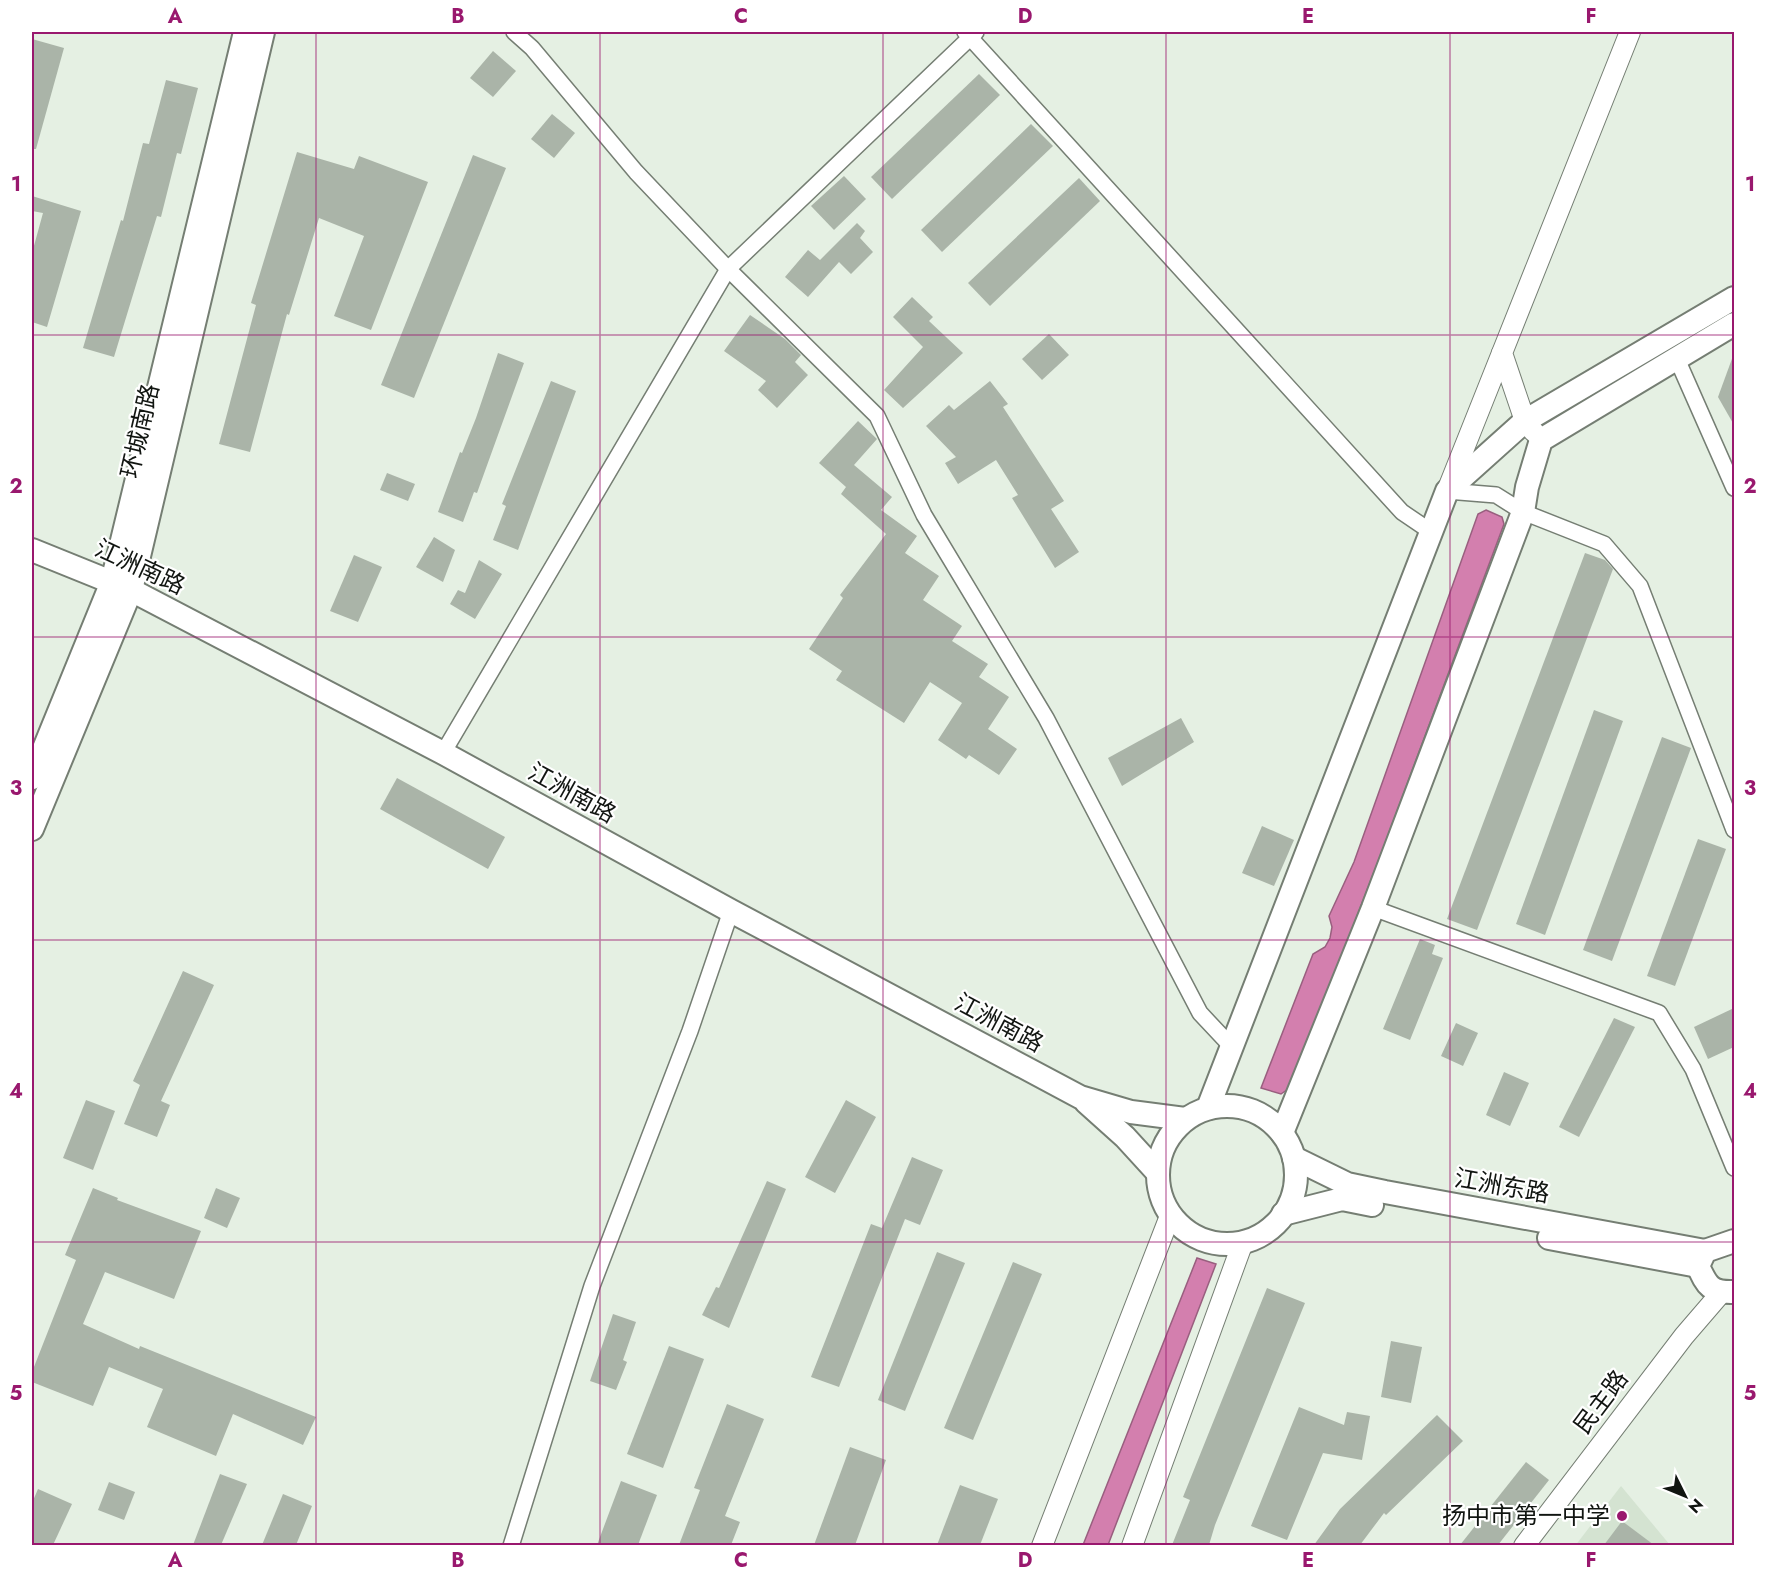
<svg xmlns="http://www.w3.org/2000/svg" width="1766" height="1577" viewBox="0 0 1766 1577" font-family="Jost,'Noto Sans SC',sans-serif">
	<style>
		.built { fill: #d4e3d1 }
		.water { fill: #d37fae; stroke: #995f7f; stroke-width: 1.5 }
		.building { fill: #aab4a8 }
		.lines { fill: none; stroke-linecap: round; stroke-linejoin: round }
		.minor-casing { stroke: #757e73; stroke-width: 18 }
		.tertiary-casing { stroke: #757e73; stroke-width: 22 }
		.secondary-casing { stroke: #757e73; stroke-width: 26 }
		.minor { stroke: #fff; stroke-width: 15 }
		.tertiary { stroke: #fff; stroke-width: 20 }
		.secondary { stroke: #fff; stroke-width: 22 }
		.grid { fill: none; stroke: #99186e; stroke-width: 1.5; stroke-opacity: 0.55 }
		.poi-dot { fill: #99186e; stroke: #fff; stroke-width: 2 }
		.labels { text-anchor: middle; stroke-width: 4.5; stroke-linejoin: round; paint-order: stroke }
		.street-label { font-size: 24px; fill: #111511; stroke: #fff }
		.poi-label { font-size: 24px; fill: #111511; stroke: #fff; text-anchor: end }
		.neatline { fill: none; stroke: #99186e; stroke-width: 2 }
		.grid-label { font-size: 20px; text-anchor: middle; font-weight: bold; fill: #99186e }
	</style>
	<rect width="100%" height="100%" fill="#e5f0e3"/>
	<!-- built -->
	<path class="built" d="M1621,1486L1670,1545L1575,1546Z"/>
	<!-- water -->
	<g class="water">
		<path d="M1486,510L1502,517L1504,524L1384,846L1291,1087L1281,1094L1261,1088L1313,954L1325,947L1330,938L1332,927L1329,916L1354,862L1478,514Z"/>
		<path d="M1197,1258L1216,1264L1108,1545H1083Z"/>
	</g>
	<!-- building -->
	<g class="building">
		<path d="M32,39L64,48L36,149H32Z"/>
		<path d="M493,51L516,71L493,97L470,78Z"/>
		<path d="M979,74L1000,95L892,199L871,177Z"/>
		<path d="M166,80L198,88L181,154L177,153L161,217L157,216L114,357L83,348L121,220L123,221L143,143L149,144Z"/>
		<path d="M552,114L575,133L554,158L531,139Z"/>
		<path d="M1031,124L1053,146L942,252L921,230Z"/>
		<path d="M297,152L354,169L359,156L428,182L371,330L334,316L364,236L319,218L289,315L287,314L250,452L219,444L256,305L251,303Z"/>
		<path d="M473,155L506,168L414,398L381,385Z"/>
		<path d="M844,176L866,199L834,230L811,206Z"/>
		<path d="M1079,178L1100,201L990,306L968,283Z"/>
		<path d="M32,196L81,211L47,327L32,322V253L43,213L32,211Z"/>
		<path d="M857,223L865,231L860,238L873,252L851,274L839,262L808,297L785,277L808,250L820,260Z"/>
		<path d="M912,297L933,317L929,321L963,353L903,408L884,390L923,347L893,317Z"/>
		<path d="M750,315L785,339L801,355L795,362L808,375L777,408L758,390L766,381L724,351Z"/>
		<path d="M1049,334L1069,355L1042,380L1022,359Z"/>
		<path d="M498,353L524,363L477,493L474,492L463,522L438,512L460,452L462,453L476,418Z"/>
		<path d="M1733,356L1734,357V425L1718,397Z"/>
		<path d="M551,381L576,391L518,550L493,540L506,506L502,504Z"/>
		<path d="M990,381L1008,404L1003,407L1064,501L1051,509L1079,552L1055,568L1012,498L1018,495L996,460L958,484L945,463L956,457L926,426L949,405L954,410Z"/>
		<path d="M858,421L877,439L854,465L892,497L881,510L917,536L905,553L939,576L923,600L962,626L952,641L988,664L979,677L1009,697L988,729L1017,749L999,775L969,755L966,759L938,740L962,703L930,682L904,723L836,680L842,671L809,649L843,598L840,595L886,534L841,494L846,487L819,463Z"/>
		<path d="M387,473L415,484L408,501L380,490Z"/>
		<path d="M434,537L455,550L443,582L416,567Z"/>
		<path d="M1585,553L1605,560L1613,569L1477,930L1447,919Z"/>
		<path d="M354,555L382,567L358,622L330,611Z"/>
		<path d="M479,560L502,574L475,619L450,604L458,590L465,593Z"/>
		<path d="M1594,710L1623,721L1545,935L1516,924Z"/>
		<path d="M1181,718L1194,742L1122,786L1108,758Z"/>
		<path d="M1662,737L1691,748L1612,961L1583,950Z"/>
		<path d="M397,778L505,837L488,869L380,809Z"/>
		<path d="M1262,826L1294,840L1274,886L1242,873Z"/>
		<path d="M1698,839L1726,849L1675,986L1647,976Z"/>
		<path d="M1420,939L1435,945L1432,954L1443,958L1410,1040L1383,1029Z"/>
		<path d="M183,971L214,985L161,1101L170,1105L157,1137L124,1124L140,1085L133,1081Z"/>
		<path d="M1734,1008V1047L1708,1059L1694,1027Z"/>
		<path d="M1614,1018L1635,1027L1579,1137L1559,1127Z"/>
		<path d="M1456,1023L1478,1033L1463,1066L1441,1056Z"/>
		<path d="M1504,1072L1529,1083L1510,1126L1486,1115Z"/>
		<path d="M86,1100L115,1111L93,1170L63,1158Z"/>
		<path d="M846,1100L876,1117L835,1193L805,1177Z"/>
		<path d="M912,1157L943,1170L920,1225L905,1219L839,1387L811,1377L871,1224L882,1228Z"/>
		<path d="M767,1181L786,1189L729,1328L702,1315L716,1287L719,1288Z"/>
		<path d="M93,1188L118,1198L117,1200L201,1231L174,1299L105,1272L83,1324L139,1349L140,1346L316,1417L303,1445L233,1414L216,1456L147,1427L163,1389L109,1367L93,1406L32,1382V1372L76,1260L65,1255Z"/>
		<path d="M216,1188L240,1198L227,1228L204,1218Z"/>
		<path d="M937,1252L965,1263L905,1411L878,1400Z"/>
		<path d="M1013,1262L1042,1274L973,1440L944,1428Z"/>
		<path d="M1267,1288L1305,1303L1215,1525L1209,1545H1172L1190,1500L1183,1497Z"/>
		<path d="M613,1314L636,1322L623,1360L627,1362L616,1390L590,1381Z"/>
		<path d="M1391,1341L1422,1347L1411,1403L1381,1397Z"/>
		<path d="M669,1346L704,1359L663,1468L627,1454Z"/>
		<path d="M727,1404L764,1419L725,1516L740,1522L731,1545H679L700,1490L694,1488Z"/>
		<path d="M1299,1407L1344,1425L1347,1412L1370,1416L1362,1460L1323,1453L1287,1540L1251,1526Z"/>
		<path d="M1437,1415L1463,1441L1386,1515L1384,1513L1360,1545H1314L1340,1509Z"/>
		<path d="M850,1447L886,1460L855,1545H814Z"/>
		<path d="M1526,1462L1549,1480L1498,1545H1460Z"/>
		<path d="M220,1474L247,1484L221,1545H193Z"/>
		<path d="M621,1481L657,1495L638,1545H597Z"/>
		<path d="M109,1482L135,1492L124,1520L98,1510Z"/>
		<path d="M960,1485L998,1499L980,1545H937Z"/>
		<path d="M38,1489L72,1504L53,1545H32V1503Z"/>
		<path d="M283,1494L312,1506L296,1545H262Z"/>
		<path d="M1622,1521L1654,1545H1604Z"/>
	</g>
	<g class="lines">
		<defs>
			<g id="minor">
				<path d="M514,32L532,48L636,172L728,269L877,416L924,515L1046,718L1200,1013L1231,1046"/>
				<path d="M965,32L1402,512L1430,531"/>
				<path d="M1677,359L1734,488"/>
				<path d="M1447,491L1496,495L1523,512L1604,544L1640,586L1734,830"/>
				<path d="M443,753L728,269L976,32"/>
				<path d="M1373,908L1659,1013L1693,1069L1734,1168"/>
				<path d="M511,1546L592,1286L690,1031L731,911"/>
			</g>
			<g id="tertiary">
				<path d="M1534,432L1525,421L1502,353L1630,32"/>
				<path d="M1447,491L1502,353"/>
				<path d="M1042,1546L1170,1216"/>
				<path d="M1132,1546L1243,1242"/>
				<path d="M1524,1546L1684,1336L1721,1293"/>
			</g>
			<g id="secondary">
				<path d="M32,550L131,590L443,753L731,911L1080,1097L1131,1112L1185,1119"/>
				<path d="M32,778L112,582L245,32"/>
				<path d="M32,829L131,590L263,32"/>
				<path d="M1086,1102L1125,1137L1157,1172"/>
				<circle cx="1227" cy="1175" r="69"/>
				<path d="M1208,1108L1447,491L1525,421L1734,298"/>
				<path d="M1282,1133L1373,908L1523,512L1527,487L1541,440L1734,324"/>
				<path d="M1294,1158L1347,1184L1385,1192L1705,1251"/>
				<path d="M1283,1214L1342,1199L1372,1205"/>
				<path d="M1549,1238L1698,1266"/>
				<path d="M1734,1241L1705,1251L1698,1266C1707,1286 1711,1293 1734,1292"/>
			</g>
		</defs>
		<!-- minor casing -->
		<use href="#minor" class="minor-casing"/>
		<!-- tertiary casing -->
		<use href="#tertiary" class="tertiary-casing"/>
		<!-- secondary casing -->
		<use href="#secondary" class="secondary-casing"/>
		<!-- minor -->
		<use href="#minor" class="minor"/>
		<!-- tertiary -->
		<use href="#tertiary" class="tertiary"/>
		<!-- secondary -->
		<use href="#secondary" class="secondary"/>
	</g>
	<!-- grid -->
	<path class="grid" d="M316,32V1546M600,32V1546M883,32V1546M1166,32V1546M1450,32V1546M32,335H1734M32,637H1734M32,940H1734M32,1242H1734"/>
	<!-- markers -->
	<circle class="poi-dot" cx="1622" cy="1516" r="6"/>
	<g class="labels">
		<!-- street labels -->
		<g class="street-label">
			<text transform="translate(140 431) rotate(-77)" y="8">环城南路</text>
			<text transform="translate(140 567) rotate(25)" y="8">江洲南路</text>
			<text transform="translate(572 793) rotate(29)" y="8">江洲南路</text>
			<text transform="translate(999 1023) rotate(28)" y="8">江洲南路</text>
			<text transform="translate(1502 1186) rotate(10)" y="8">江洲东路</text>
			<text transform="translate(1601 1402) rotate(-53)" y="8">民主路</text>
		</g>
		<!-- poi labels -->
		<g class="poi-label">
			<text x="1610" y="1524">扬中市第一中学</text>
		</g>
	</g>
	<!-- border -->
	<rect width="1766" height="1577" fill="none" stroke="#ffffff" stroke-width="66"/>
	<!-- north arrow -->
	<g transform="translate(1685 1496) rotate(133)" stroke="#ffffff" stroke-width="4.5" paint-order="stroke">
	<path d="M0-4.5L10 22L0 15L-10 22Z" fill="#111511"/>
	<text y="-9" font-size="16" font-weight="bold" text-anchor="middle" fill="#111511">N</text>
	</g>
	<rect x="33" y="33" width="1700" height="1511" class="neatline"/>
	<g class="grid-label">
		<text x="175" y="23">A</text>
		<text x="458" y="23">B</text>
		<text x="741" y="23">C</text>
		<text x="1025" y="23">D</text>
		<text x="1308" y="23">E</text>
		<text x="1591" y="23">F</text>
		<text x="16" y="191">1</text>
		<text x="1750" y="191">1</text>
		<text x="16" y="493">2</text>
		<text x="1750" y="493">2</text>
		<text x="16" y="795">3</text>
		<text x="1750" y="795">3</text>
		<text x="16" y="1098">4</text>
		<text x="1750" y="1098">4</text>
		<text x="16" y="1400">5</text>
		<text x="1750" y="1400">5</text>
		<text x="175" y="1567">A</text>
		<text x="458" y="1567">B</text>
		<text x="741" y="1567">C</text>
		<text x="1025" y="1567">D</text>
		<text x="1308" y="1567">E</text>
		<text x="1591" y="1567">F</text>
	</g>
</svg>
